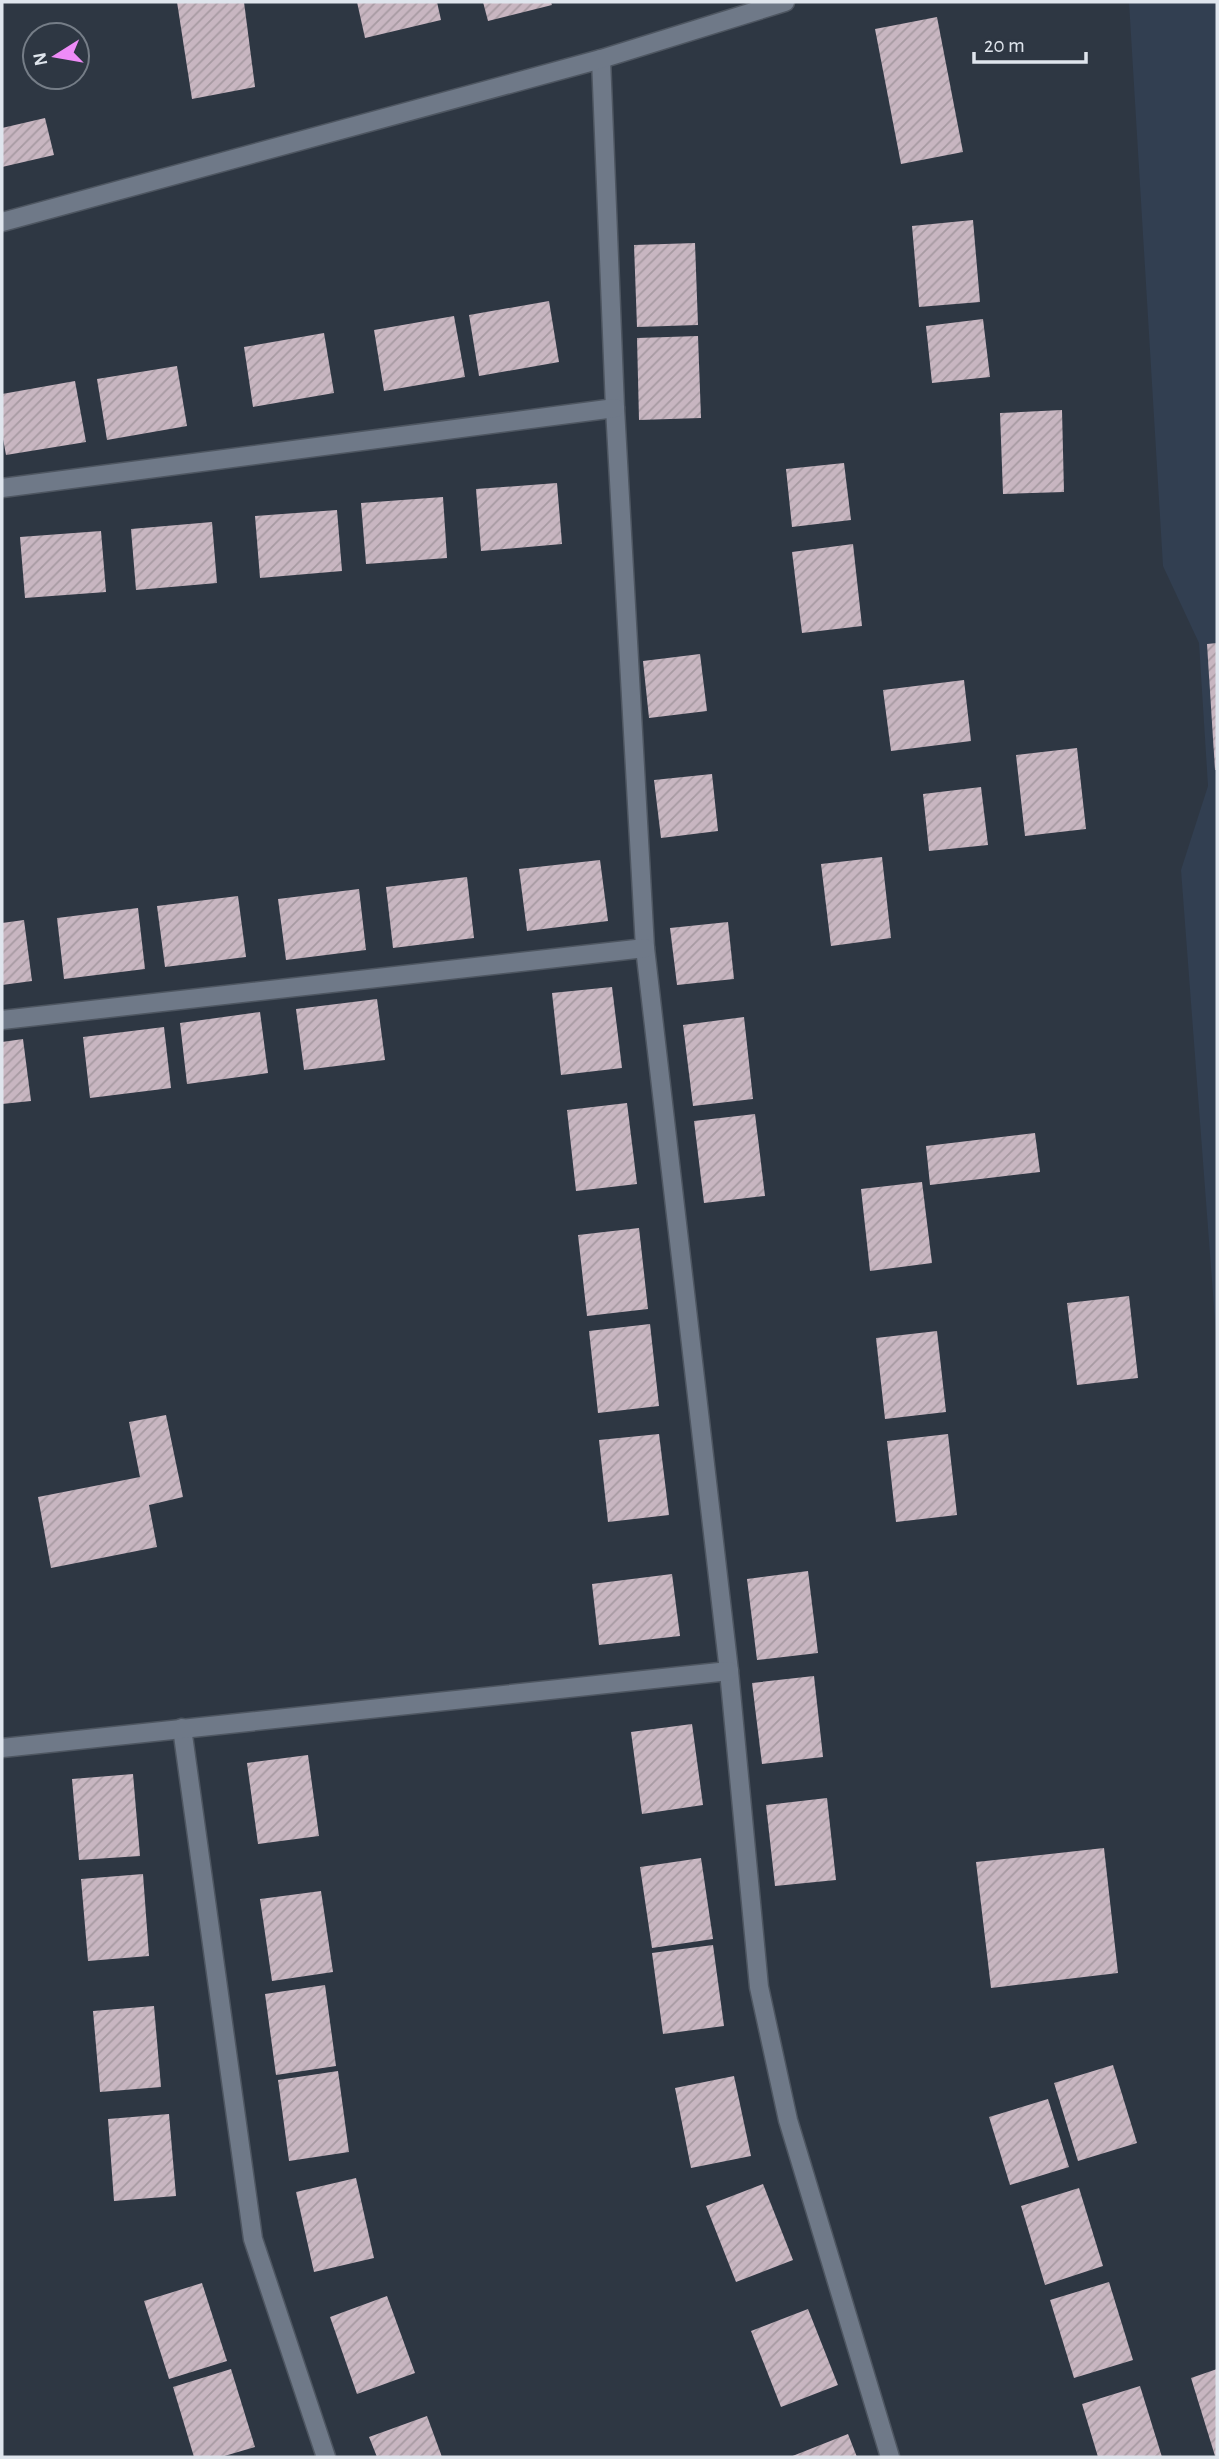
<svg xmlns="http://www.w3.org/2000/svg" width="1219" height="2459" viewBox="0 0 1219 2459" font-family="'Alegreya Sans',sans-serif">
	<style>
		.built { fill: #323f51 }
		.building { fill: url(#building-hatch) }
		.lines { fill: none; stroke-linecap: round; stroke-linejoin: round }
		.minor-casing { stroke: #4e5661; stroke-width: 21 }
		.minor { stroke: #6f7988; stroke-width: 18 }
	</style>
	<defs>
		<pattern id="building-hatch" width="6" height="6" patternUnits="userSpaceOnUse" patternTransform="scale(1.75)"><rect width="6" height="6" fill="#c8b6c1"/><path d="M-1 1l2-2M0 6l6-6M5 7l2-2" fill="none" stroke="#a79aa2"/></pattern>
	</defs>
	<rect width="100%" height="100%" fill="#2e3743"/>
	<!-- built -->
	<path class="built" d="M1129,2H1217V1347L1181,870L1208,786L1199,643L1163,566Z"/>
	<!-- building -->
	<g class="building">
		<path d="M177,2H244L255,87L192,99Z"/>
		<path d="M357,2H437L441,20L365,38Z"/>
		<path d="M483,2H551L552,5L488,21Z"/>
		<path d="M937,17L963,152L901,164L875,29Z"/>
		<path d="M45,118L54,155L2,167V128Z"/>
		<path d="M973,220L980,302L919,307L912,226Z"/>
		<path d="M695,243L698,325L637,327L634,245Z"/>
		<path d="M549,301L559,362L479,376L469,315Z"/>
		<path d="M454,316L465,377L384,391L374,330Z"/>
		<path d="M983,319L990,377L932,383L926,326Z"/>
		<path d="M324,333L334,393L253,407L244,347Z"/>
		<path d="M698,336L701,418L639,420L637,338Z"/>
		<path d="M177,366L187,426L107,440L97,379Z"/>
		<path d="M75,381L86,442L6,455L2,433V394Z"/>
		<path d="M1062,410L1064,492L1003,494L1000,413Z"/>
		<path d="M844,463L851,520L792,527L786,469Z"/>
		<path d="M557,483L562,544L481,551L476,489Z"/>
		<path d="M443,497L447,558L366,564L361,503Z"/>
		<path d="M337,510L342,571L260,578L255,516Z"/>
		<path d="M212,522L217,583L136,590L131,529Z"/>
		<path d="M101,531L106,592L25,598L20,537Z"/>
		<path d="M853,544L862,626L802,633L792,552Z"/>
		<path d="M1217,643V770H1215L1207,644Z"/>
		<path d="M700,654L707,711L649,718L643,661Z"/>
		<path d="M964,680L971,741L891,751L883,690Z"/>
		<path d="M1077,748L1086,829L1025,836L1016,755Z"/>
		<path d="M712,774L718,831L661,838L654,780Z"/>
		<path d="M981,787L988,845L929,851L923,794Z"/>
		<path d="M882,857L891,938L831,946L821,864Z"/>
		<path d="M600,860L608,921L527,931L519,869Z"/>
		<path d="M467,877L474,938L393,948L386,887Z"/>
		<path d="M359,889L366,950L286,960L278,899Z"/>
		<path d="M238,896L246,957L165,967L157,906Z"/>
		<path d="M138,908L145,969L64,979L57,918Z"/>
		<path d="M24,920L32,981L2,985V923Z"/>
		<path d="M728,922L734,979L677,985L670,928Z"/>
		<path d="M612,987L622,1068L561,1075L552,993Z"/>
		<path d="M377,999L385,1060L304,1070L296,1009Z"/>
		<path d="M260,1012L268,1073L187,1084L180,1023Z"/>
		<path d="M744,1017L753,1099L693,1106L683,1025Z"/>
		<path d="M164,1027L171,1088L90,1098L83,1037Z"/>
		<path d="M23,1039L31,1101L2,1104V1042Z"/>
		<path d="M627,1103L637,1184L576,1191L567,1110Z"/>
		<path d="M755,1114L765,1196L704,1203L694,1121Z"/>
		<path d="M1035,1133L1040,1172L930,1185L926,1146Z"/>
		<path d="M922,1182L932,1263L870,1271L861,1189Z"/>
		<path d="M639,1228L648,1309L587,1316L578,1235Z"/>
		<path d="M1129,1296L1138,1378L1077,1385L1067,1303Z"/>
		<path d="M650,1324L659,1406L598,1413L589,1331Z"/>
		<path d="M937,1331L946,1412L885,1419L876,1338Z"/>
		<path d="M166,1415L183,1497L149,1505L157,1547L51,1568L38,1497L140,1477L129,1422Z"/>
		<path d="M659,1434L669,1515L608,1522L599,1440Z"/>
		<path d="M948,1434L957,1515L896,1522L887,1441Z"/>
		<path d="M808,1571L818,1653L757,1660L747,1579Z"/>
		<path d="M672,1574L680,1636L599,1645L592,1584Z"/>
		<path d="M814,1676L823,1757L762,1764L752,1683Z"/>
		<path d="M692,1724L703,1805L642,1814L631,1732Z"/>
		<path d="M308,1755L319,1836L258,1844L247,1763Z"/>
		<path d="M133,1774L140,1856L79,1860L72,1779Z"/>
		<path d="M827,1798L836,1880L775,1886L766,1805Z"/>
		<path d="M1104,1848L1118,1973L991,1988L976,1862Z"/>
		<path d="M701,1858L713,1939L652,1948L640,1867Z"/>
		<path d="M143,1874L149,1956L88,1961L81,1879Z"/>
		<path d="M321,1891L333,1972L272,1981L260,1899Z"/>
		<path d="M713,1945L724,2026L663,2034L652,1953Z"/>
		<path d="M325,1985L336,2066L276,2075L265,1994Z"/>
		<path d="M154,2006L161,2087L100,2092L93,2011Z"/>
		<path d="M1113,2065L1137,2143L1078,2161L1054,2083Z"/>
		<path d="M338,2071L349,2152L289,2161L278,2080Z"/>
		<path d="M734,2076L751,2156L691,2168L675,2088Z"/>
		<path d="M1048,2099L1069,2167L1010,2185L989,2117Z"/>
		<path d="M169,2114L176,2196L114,2201L108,2119Z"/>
		<path d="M356,2178L374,2258L314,2272L296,2192Z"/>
		<path d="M763,2184L793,2260L736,2282L706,2206Z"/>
		<path d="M1079,2188L1103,2266L1045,2285L1021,2206Z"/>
		<path d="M1109,2282L1133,2360L1074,2378L1050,2300Z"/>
		<path d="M202,2283L227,2361L169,2379L144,2301Z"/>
		<path d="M387,2296L415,2373L357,2394L330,2317Z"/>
		<path d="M808,2309L838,2385L781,2407L751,2331Z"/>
		<path d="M231,2369L255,2447L221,2457H194L173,2387Z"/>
		<path d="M1217,2369V2455L1215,2456L1191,2378Z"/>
		<path d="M1140,2386L1162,2457H1098L1082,2404Z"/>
		<path d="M427,2416L442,2457H377L369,2437Z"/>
		<path d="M848,2434L857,2457H790Z"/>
	</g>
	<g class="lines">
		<defs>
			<g id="minor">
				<path d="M601,59L615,408L645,948L729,1671L759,1987L788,2120L890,2457"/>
				<path d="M2,222L601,59L785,2"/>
				<path d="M2,488L615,408"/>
				<path d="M2,1020L645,948"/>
				<path d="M182,1728L253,2239L326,2457"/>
				<path d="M2,1748L729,1671"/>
			</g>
		</defs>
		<!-- minor casing -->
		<use href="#minor" class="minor-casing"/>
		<!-- minor -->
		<use href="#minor" class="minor"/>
	</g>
	<!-- border -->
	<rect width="1219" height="2459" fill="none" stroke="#dfe5ed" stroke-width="7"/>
	<!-- north arrow -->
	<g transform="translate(56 56) rotate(259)"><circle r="33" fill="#2e3743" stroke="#757d87" stroke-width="2"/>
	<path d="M0-5L12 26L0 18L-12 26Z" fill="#ee8bf7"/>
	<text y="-10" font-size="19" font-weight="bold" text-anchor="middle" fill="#dfe5ed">N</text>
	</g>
	<!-- scale -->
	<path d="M974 52v10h112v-10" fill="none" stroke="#dfe5ed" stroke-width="3.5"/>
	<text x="984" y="52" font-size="21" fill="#dfe5ed" stroke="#2e3743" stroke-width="5" paint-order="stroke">20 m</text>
</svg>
